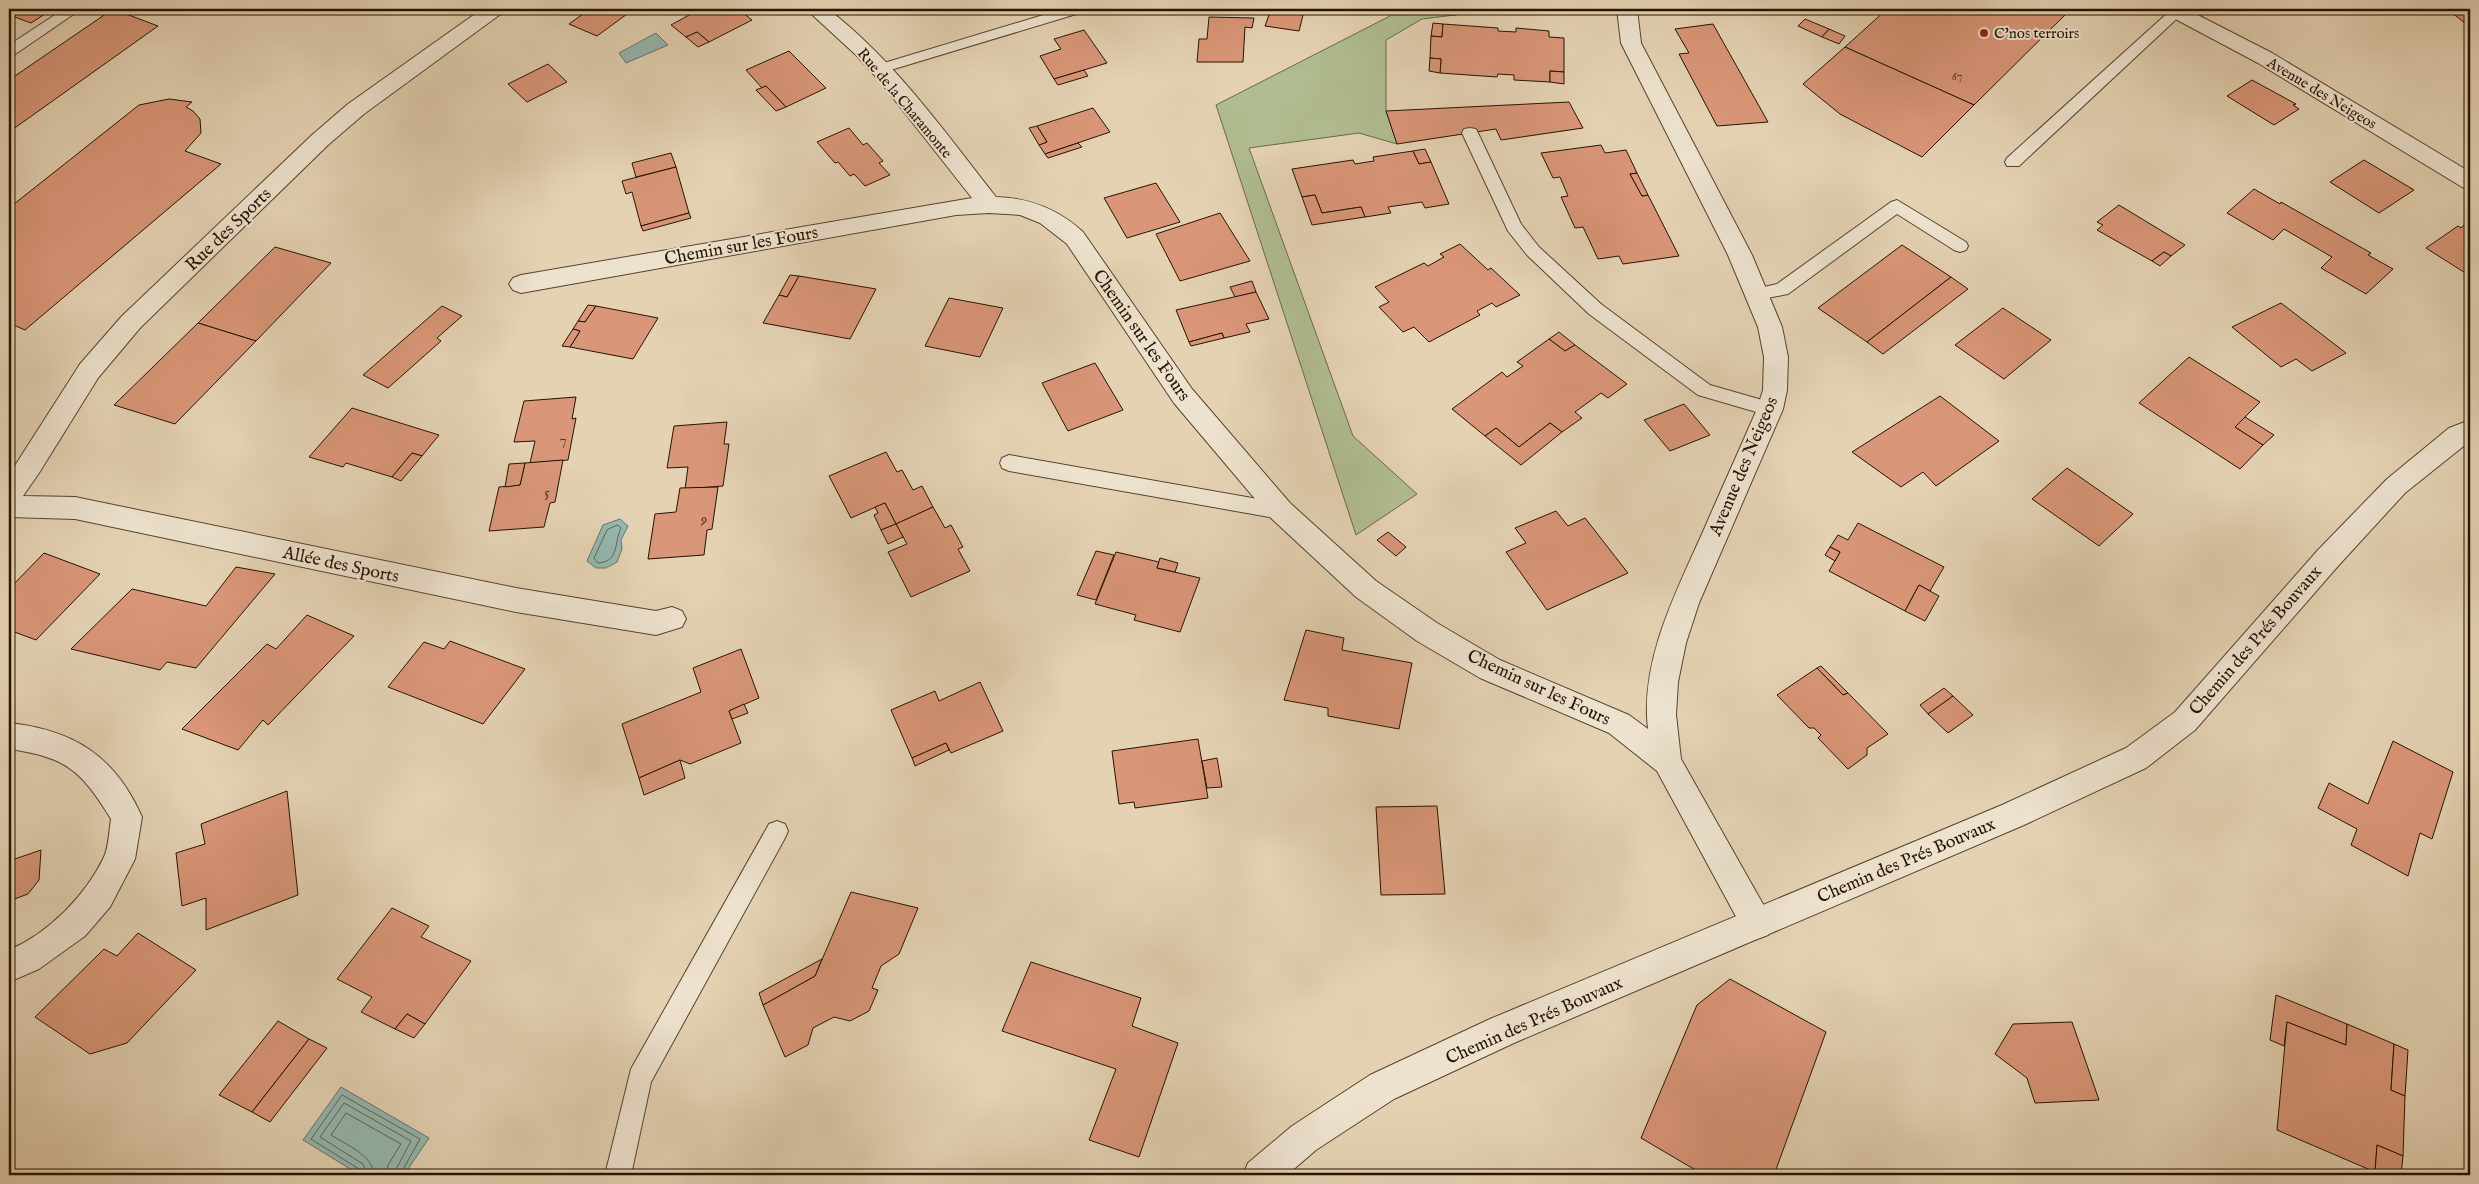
<svg xmlns="http://www.w3.org/2000/svg" width="2479" height="1184" viewBox="0 0 2479 1184" font-family="'IM FELL English',serif">
	<style>
		.green { fill: #b0bd90; stroke: #6b684a }
		.water { fill: #95b7af; stroke: #69756a }
		.lines { fill: none; stroke-linecap: round; stroke-linejoin: round }
		.shore { stroke: #5e6559; stroke-width: 1 }
		.building { fill: #d99678; stroke: #261303 }
		.service-casing { stroke: #56432f; stroke-width: 2 }
		.minor-casing { stroke: #56432f; stroke-width: 2 }
		.tertiary-casing { stroke: #56432f; stroke-width: 2 }
		.service { fill: #ede2ce; fill-rule: evenodd }
		.minor { fill: #ede2ce; fill-rule: evenodd }
		.tertiary { fill: #ede2ce; fill-rule: evenodd }
		.poi-dot { fill: #8f2418; stroke: #ede2ce; stroke-width: 2 }
		.labels { text-anchor: middle; stroke-width: 4; stroke-linejoin: round; paint-order: stroke }
		.far-number-label { font-size: 12px; fill: #533420 }
		.far-poi-label { font-size: 15px; fill: #261303; stroke: #ede2ce; text-anchor: start }
		.far-street-label { font-size: 15px; fill: #261303; stroke: #ede2ce }
		.number-label { font-size: 15px; fill: #533420 }
		.street-label { font-size: 18px; fill: #261303; stroke: #ede2ce }
	</style>
	<rect width="100%" height="100%" fill="#e4d2b3"/>
	<filter id="stains"><feTurbulence type="fractalNoise" baseFrequency=".004" numOctaves="4"/><feColorMatrix values="0 0 0 0 .2 0 0 0 0 .09 0 0 0 0 .02 0 0 0 .5 -.17"/></filter>
	<radialGradient id="worn" r=".72"><stop offset=".6" stop-color="#630" stop-opacity="0"/><stop offset="1" stop-color="#630" stop-opacity=".3"/></radialGradient>
	<!-- green -->
	<path class="green" d="M1391,9H1487L1488,11L1422,19L1386,40V111L1397,144L1359,133L1249,148L1353,436L1417,494L1356,535L1216,105L1390,16Z"/>
	<!-- water -->
	<g class="water">
		<path d="M656,33L668,45L626,63L619,53Z"/>
		<path d="M620,519L628,526L621,540L622,549L617,562L606,568H596L587,561L603,525Z"/>
		<path d="M341,1087L429,1138L404,1175H360L303,1140Z"/>
	</g>
	<g class="lines">
		<!-- shore -->
		<g class="shore">
			<path d="M618,525L621,528C614,543 619,562 598,563L594,558L607,530Z"/>
			<path d="M361,1175L359,1169L311,1139L342,1095L420,1139L400,1175"/>
			<path d="M368,1175L363,1164L320,1137L344,1103L411,1141L393,1175"/>
			<path d="M375,1175C370,1153 348,1146 331,1135L346,1113L401,1144L388,1165L386,1175"/>
		</g>
	</g>
	<!-- building -->
	<g class="building">
		<path d="M9,9H53L31,23L12,16L9,18Z"/>
		<path d="M113,9L158,26L9,132V80Z"/>
		<path d="M590,9H634L597,36L569,24Z"/>
		<path d="M700,9H738L752,20L709,42L697,32L686,37L671,25Z"/>
		<path d="M1271,9L1304,11L1299,31L1265,26Z"/>
		<path d="M1887,9H2071L1974,105L1845,47Z"/>
		<path d="M2447,9H2470V27Z"/>
		<path d="M1209,17L1254,18L1252,28L1245,27L1243,62H1197L1199,39H1207Z"/>
		<path d="M1805,19L1829,29L1822,37L1798,26Z"/>
		<path d="M1433,23L1443,24L1442,37L1431,36Z"/>
		<path d="M1443,24L1498,28V31L1516,32V28L1549,31V37L1564,38V72L1550,71V82L1514,80V75L1498,74L1497,77L1440,73L1441,59L1430,58L1431,36L1442,37Z"/>
		<path d="M1713,24L1727,49L1768,122L1717,126L1679,54L1689,53L1675,29Z"/>
		<path d="M1829,29L1845,36L1839,44L1822,37Z"/>
		<path d="M1084,30L1107,63L1054,79L1040,56L1061,49L1054,39Z"/>
		<path d="M697,32L709,42L698,47L686,37Z"/>
		<path d="M1845,47L1974,105L1922,157L1840,114L1803,84Z"/>
		<path d="M789,51L826,88L786,107L766,86L762,88L746,70Z"/>
		<path d="M1430,58L1441,59L1440,73L1429,71Z"/>
		<path d="M548,64L567,82L527,102L508,84Z"/>
		<path d="M1084,70L1088,76L1058,85L1054,79Z"/>
		<path d="M1550,71L1564,72V84L1550,82Z"/>
		<path d="M2252,80L2296,104L2293,105L2299,109L2274,125L2227,96Z"/>
		<path d="M766,86L786,107L776,111L756,90Z"/>
		<path d="M169,99L192,102L186,107L193,111L200,119L201,133L185,151L221,164L25,330L9,323V208L139,105Z"/>
		<path d="M1569,102L1583,128L1501,140L1496,129L1397,144L1386,111Z"/>
		<path d="M1093,108L1110,132L1045,154L1039,145L1047,142L1037,126Z"/>
		<path d="M1037,126L1047,142L1039,145L1029,128Z"/>
		<path d="M849,128L863,145L867,143L883,161L879,163L890,175L865,186L854,174L850,176L838,162L835,163L817,142Z"/>
		<path d="M1078,143L1082,147L1048,158L1045,154Z"/>
		<path d="M1601,145L1605,153L1626,150L1637,173L1630,174L1642,196L1648,195L1679,256L1623,264L1619,256L1598,259L1583,227L1575,228L1561,197L1568,196L1560,177L1553,178L1541,153Z"/>
		<path d="M1425,149L1431,162L1419,164L1413,151Z"/>
		<path d="M1413,151L1419,164L1431,162L1449,204L1425,208L1422,202L1388,207L1391,213L1365,217L1361,207L1322,213L1315,195L1302,197L1292,169L1353,160L1355,164L1374,161L1373,157Z"/>
		<path d="M671,153L676,167L636,177L632,163Z"/>
		<path d="M2364,160L2414,190L2379,213L2330,182Z"/>
		<path d="M676,167L689,213L641,226L632,192L626,194L622,181Z"/>
		<path d="M1637,173L1648,195L1642,196L1630,174Z"/>
		<path d="M1156,183L1180,222L1127,238L1104,198Z"/>
		<path d="M2254,189L2280,204L2281,202L2371,253L2368,255L2393,269L2366,294L2321,268L2332,257L2284,229L2273,240L2227,213Z"/>
		<path d="M1315,195L1322,213L1361,207L1365,217L1312,225L1302,197Z"/>
		<path d="M2119,205L2185,245L2171,256L2164,252L2152,261L2097,230L2103,225L2097,222Z"/>
		<path d="M689,213L691,218L643,231L641,226Z"/>
		<path d="M1220,213L1250,261L1180,281L1156,234Z"/>
		<path d="M2465,224L2470,227V276L2426,248L2458,226L2461,228Z"/>
		<path d="M1460,244L1488,270L1491,268L1520,295L1496,307L1492,303L1477,311L1480,315L1429,342L1414,327L1403,332L1379,307L1389,302L1375,287L1424,263L1428,266L1444,257L1440,254Z"/>
		<path d="M1902,245L1951,277L1867,342L1818,308Z"/>
		<path d="M275,247L331,263L256,341L198,323Z"/>
		<path d="M2164,252L2171,256L2160,266L2152,261Z"/>
		<path d="M790,275L799,276L787,297L779,295Z"/>
		<path d="M799,276L876,289L850,339L763,323L779,295L787,297Z"/>
		<path d="M1951,277L1968,289L1883,354L1867,342Z"/>
		<path d="M1252,281L1256,292L1235,297L1230,287Z"/>
		<path d="M1256,292L1269,319L1246,324L1250,332L1224,338L1222,333L1189,342L1176,310Z"/>
		<path d="M949,298L1003,308L980,357L925,346Z"/>
		<path d="M2281,303L2346,353L2312,371L2296,359L2281,367L2232,327Z"/>
		<path d="M588,305L596,306L585,322L578,321Z"/>
		<path d="M442,306L462,316L437,338L441,341L388,388L363,375Z"/>
		<path d="M596,306L658,318L633,359L570,347L580,331L573,329L578,321L585,322Z"/>
		<path d="M2003,308L2051,340L2004,379L1955,345Z"/>
		<path d="M198,323L256,341L175,424L114,405Z"/>
		<path d="M573,329L580,331L570,347L562,346Z"/>
		<path d="M1559,332L1575,345L1565,351L1549,339Z"/>
		<path d="M1222,333L1224,338L1191,346L1189,342Z"/>
		<path d="M1549,339L1565,351L1575,345L1627,384L1608,398L1601,393L1575,412L1582,418L1562,432L1550,423L1519,447L1496,428L1485,436L1452,409L1502,372L1507,377L1523,366L1517,362Z"/>
		<path d="M2189,357L2260,402L2235,427L2263,445L2240,469L2139,403Z"/>
		<path d="M1095,363L1123,410L1068,431L1042,383Z"/>
		<path d="M1940,396L1999,441L1936,486L1923,472L1901,487L1852,452Z"/>
		<path d="M576,397L572,419L576,418L568,460L530,463L535,441L514,442L524,401Z"/>
		<path d="M1684,404L1710,435L1670,451L1644,420Z"/>
		<path d="M352,408L439,435L422,456L412,453L392,477L346,463L343,467L309,457Z"/>
		<path d="M2245,417L2274,435L2263,445L2235,427Z"/>
		<path d="M727,422L724,444H729L723,486L685,489L688,467L667,468L674,426Z"/>
		<path d="M1550,423L1562,432L1521,465L1485,436L1496,428L1519,447Z"/>
		<path d="M886,452L897,472L902,470L913,490L922,486L933,507L896,524L885,503L851,518L829,476Z"/>
		<path d="M412,453L422,456L401,481L392,477Z"/>
		<path d="M563,460L555,502L550,503L544,527L489,531L499,487L520,485L525,463Z"/>
		<path d="M525,463L520,485L505,487L509,464Z"/>
		<path d="M2067,468L2133,514L2099,546L2032,499Z"/>
		<path d="M718,487L712,529L707,530L704,555L648,559L655,514L676,512L680,488Z"/>
		<path d="M885,503L896,524L881,530L874,515L878,513L875,507Z"/>
		<path d="M933,507L945,528L951,525L963,547L958,549L970,571L911,597L888,552L907,544L896,524Z"/>
		<path d="M1556,511L1568,526L1585,518L1628,573L1547,610L1506,552L1526,543L1515,528Z"/>
		<path d="M1858,523L1944,567L1930,591L1919,585L1905,611L1829,571L1840,552L1830,547L1838,535L1848,540Z"/>
		<path d="M896,524L903,537L888,544L881,530Z"/>
		<path d="M1388,532L1406,547L1396,556L1377,540Z"/>
		<path d="M1830,547L1840,552L1835,561L1825,555Z"/>
		<path d="M1096,551L1114,555L1096,600L1077,595Z"/>
		<path d="M1116,552L1159,562L1157,568L1200,578L1180,632L1134,620L1136,615L1095,604Z"/>
		<path d="M44,553L100,574L36,640L9,630V589Z"/>
		<path d="M1160,558L1178,563L1175,572L1157,568Z"/>
		<path d="M236,567L275,574L196,668L167,662L160,670L71,649L132,589L206,606Z"/>
		<path d="M1919,585L1939,596L1925,621L1905,611Z"/>
		<path d="M307,615L354,636L268,725L263,720L238,750L182,729L267,644L276,649Z"/>
		<path d="M1306,630L1344,638L1342,650L1412,663L1399,729L1328,716V708L1284,700Z"/>
		<path d="M450,641L525,669L483,724L388,687L424,642L444,649Z"/>
		<path d="M741,649L759,698L729,711L741,743L690,764L680,760L639,778L622,724L701,692L693,668Z"/>
		<path d="M1821,666L1848,693L1843,695L1817,668Z"/>
		<path d="M1817,668L1843,695L1848,693L1888,734L1867,748V755L1848,769L1818,738L1821,735L1814,728H1809L1777,695Z"/>
		<path d="M980,682L1003,731L951,753L946,743L912,758L891,710L935,691L939,701Z"/>
		<path d="M1944,688L1953,696L1928,714L1920,705Z"/>
		<path d="M1953,696L1973,715L1948,733L1928,714Z"/>
		<path d="M744,704L748,713L732,719L729,711Z"/>
		<path d="M1198,739L1208,798L1135,808L1134,802L1119,804L1112,751Z"/>
		<path d="M2393,741L2453,772L2432,839L2420,833L2408,876L2351,845L2357,829L2318,808L2329,783L2368,804Z"/>
		<path d="M946,743L949,750L915,766L912,758Z"/>
		<path d="M1217,758L1222,787L1207,788L1202,761Z"/>
		<path d="M680,760L685,778L644,795L639,778Z"/>
		<path d="M287,791L298,895L206,930V898L182,906L176,853L205,844L201,824Z"/>
		<path d="M1437,806L1445,894L1381,895L1376,807Z"/>
		<path d="M41,850L39,880L28,894L9,901V861Z"/>
		<path d="M851,892L918,908L899,954L881,966L872,988L878,990L869,1011L850,1021L834,1017L813,1028L808,1045L785,1057L763,1005L815,976Z"/>
		<path d="M392,908L429,926L421,937L471,961L425,1024L407,1014L395,1029L361,1012L372,997L337,979Z"/>
		<path d="M138,933L196,970L127,1043L90,1054L35,1017L104,949L117,956Z"/>
		<path d="M822,959L815,976L763,1005L759,993Z"/>
		<path d="M1031,962L1141,998L1132,1026L1178,1043L1139,1157L1089,1140L1116,1069L1002,1031Z"/>
		<path d="M1730,979L1826,1032L1774,1175H1704L1641,1138L1697,1005Z"/>
		<path d="M2276,995L2347,1024L2346,1045L2287,1022L2284,1046L2270,1040Z"/>
		<path d="M407,1014L425,1024L414,1038L395,1029Z"/>
		<path d="M278,1021L309,1039L252,1112L219,1095Z"/>
		<path d="M2072,1022L2099,1100L2035,1103L2027,1078L1995,1054L2013,1024Z"/>
		<path d="M2287,1022L2346,1045L2347,1024L2394,1044L2391,1090L2405,1096L2403,1156L2377,1145L2375,1172L2277,1130Z"/>
		<path d="M309,1039L327,1048L270,1122L252,1112Z"/>
		<path d="M2394,1044L2408,1050L2405,1096L2391,1090Z"/>
		<path d="M2377,1145L2403,1156L2401,1175H2381L2375,1172Z"/>
	</g>
	<g class="lines">
		<defs>
			<g id="service">
				<path d="M64,9H81L14,55L9,57V45Z"/>
				<path d="M1063,9H1085L1083,12L884,72H874L871,69L874,66Z"/>
				<path d="M2172,9H2182L2184,12L2019,166H2007L2005,162L2007,158Z"/>
				<path d="M1470,128L1476,129L1478,133L1521,224L1539,247L1601,304L1710,385L1776,404L1779,409L1776,414L1770,416L1698,395L1589,314L1527,255L1508,231L1462,133L1464,129Z"/>
				<path d="M1897,200L1966,242L1968,246L1966,250L1960,252L1954,250L1897,214L1788,294L1757,300L1751,298L1748,294L1751,290L1777,284L1891,202Z"/>
				<path d="M1009,455L1281,503L1288,505L1291,511L1288,517L1281,519L1009,471L1002,468L1000,463L1002,458Z"/>
				<path d="M777,821L785,824L788,831L785,838L651,1082L631,1175H605L631,1069L769,824Z"/>
			</g>
			<g id="minor">
				<path d="M482,9H505L502,13L364,114L328,145L140,328L98,378L39,473L23,496L75,497L516,588L656,611L672,607L682,611L686,619L682,627L656,635L516,612L75,519L9,517V475L80,364L122,316L312,135L348,104Z"/>
				<path d="M806,9H828C895,61 944,131 996,197C1030,198 1058,209 1083,232L1192,389L1290,503L1376,581L1437,623L1500,660L1629,715L1648,729C1640,662 1675,594 1702,534C1720,492 1739,451 1757,409L1763,390L1764,357L1758,327L1728,255L1621,43L1617,9H1637L1641,43L1752,255L1782,327L1788,357L1787,390L1783,409L1699,603L1686,643L1678,682L1676,715L1681,759L1768,913L1773,924L1768,935L1757,939L1746,935L1657,771L1609,733L1480,678L1417,641L1356,597L1272,519L1174,403L1067,244L1040,223L1020,215L989,213L956,215L521,293L513,290L509,284L513,278L521,275L972,198L878,79L856,55Z"/>
				<path d="M2161,9H2186L2272,53L2470,172V190L2462,187L2258,63L2164,13Z"/>
				<path d="M9,723C74,730 115,756 142,817L135,859L110,907L85,936L39,969L9,982V950C48,934 86,895 104,857C109,846 109,831 111,819C81,770 66,757 9,749Z"/>
			</g>
			<path id="tertiary" d="M2470,420V441L2405,493L2338,566L2195,730L2146,768L2024,825L1514,1043L1394,1099L1316,1150L1287,1175H1243L1248,1163L1292,1126L1370,1075L1490,1019L2002,805L2126,748L2175,712L2318,550L2387,479L2449,428Z"/>
		</defs>
		<!-- service casing -->
		<use href="#service" class="service-casing"/>
		<!-- minor casing -->
		<use href="#minor" class="minor-casing"/>
		<!-- tertiary casing -->
		<use href="#tertiary" class="tertiary-casing"/>
		<!-- service -->
		<use href="#service" class="service"/>
		<!-- minor -->
		<use href="#minor" class="minor"/>
		<!-- tertiary -->
		<use href="#tertiary" class="tertiary"/>
	</g>
	<!-- markers -->
	<circle class="poi-dot" cx="1984" cy="33" r="5"/>
	<g class="labels">
		<!-- far-number labels -->
		<g class="far-number-label">
			<text x="1957" y="80">67</text>
		</g>
		<!-- far-poi labels -->
		<g class="far-poi-label">
			<text x="1994" y="38">C'nos terroirs</text>
		</g>
		<!-- far-street labels -->
		<g class="far-street-label">
			<text transform="translate(2322 93) rotate(31)" y="5">Avenue des Neigeos</text>
			<text transform="translate(905 103) rotate(50)" y="5">Rue de la Charamonte</text>
		</g>
		<!-- number labels -->
		<g class="number-label">
			<text x="563" y="444">7</text>
			<text x="547" y="497">5</text>
			<text x="704" y="524">9</text>
		</g>
		<!-- street labels -->
		<g class="street-label">
			<text transform="translate(228 229) rotate(-44)" y="6">Rue des Sports</text>
			<text transform="translate(741 245) rotate(-10)" y="6">Chemin sur les Fours</text>
			<text transform="translate(1142 335) rotate(55)" y="6">Chemin sur les Fours</text>
			<text transform="translate(1743 466) rotate(-67)" y="6">Avenue des Neigeos</text>
			<text transform="translate(341 564) rotate(12)" y="6">Allée des Sports</text>
			<text transform="translate(2255 640) rotate(-49)" y="6">Chemin des Prés Bouvaux</text>
			<text transform="translate(1539 687) rotate(25)" y="6">Chemin sur les Fours</text>
			<text transform="translate(1906 860) rotate(-23)" y="6">Chemin des Prés Bouvaux</text>
			<text transform="translate(1534 1020) rotate(-24)" y="6">Chemin des Prés Bouvaux</text>
		</g>
	</g>
	<!-- margin -->
	<rect width="2479" height="1184" fill="none" stroke="#e4d2b3" stroke-width="30"/>
	<rect x="10" y="10" width="2459" height="1164" fill="none" stroke="#261303" stroke-width="2.5"/>
	<rect x="15" y="15" width="2449" height="1154" fill="none" stroke="#261303"/>
	<rect width="100%" height="100%" filter="url(#stains)"/>
	<rect width="100%" height="100%" fill="url(#worn)"/>
</svg>
